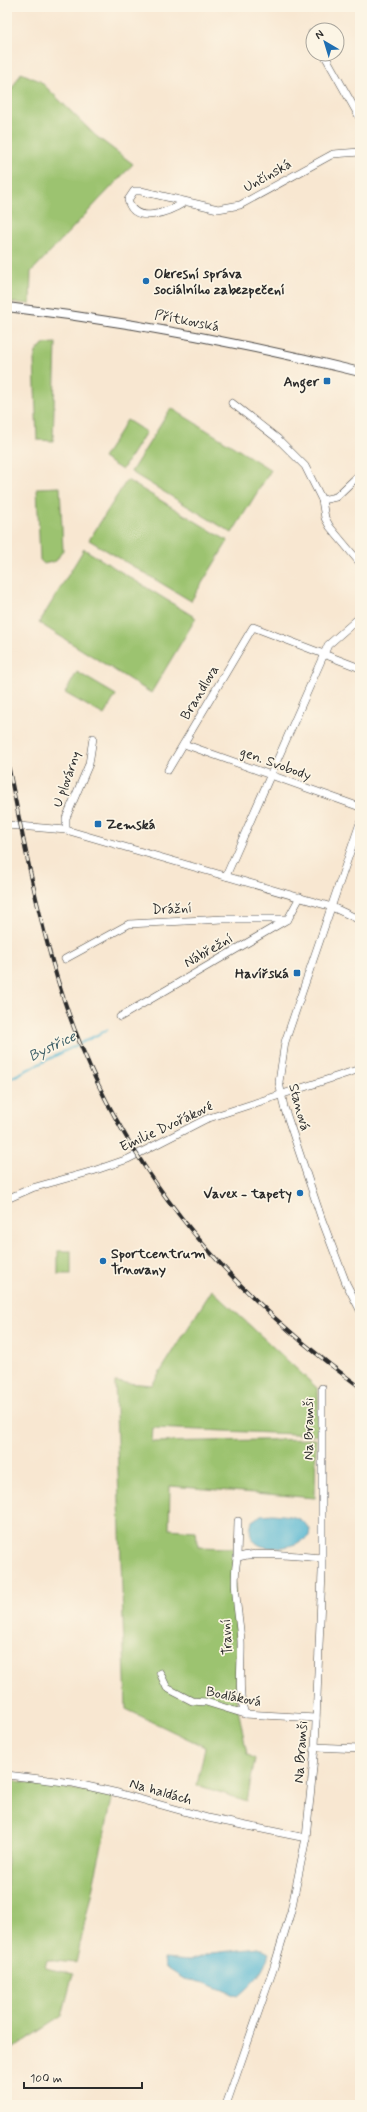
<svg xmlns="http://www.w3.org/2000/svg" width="367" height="2112" viewBox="0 0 367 2112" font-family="Mynerve,sans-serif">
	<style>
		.green { fill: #9cc36f; stroke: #64774d }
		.water { fill: #53b6d2; stroke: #3f707e }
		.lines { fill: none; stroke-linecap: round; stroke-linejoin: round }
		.stream { stroke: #53b6d2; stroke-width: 2.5 }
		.minor-casing { stroke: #4a4744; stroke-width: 8 }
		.tertiary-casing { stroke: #4a4744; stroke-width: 10 }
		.minor { stroke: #fff; stroke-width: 7 }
		.tertiary { stroke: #fff; stroke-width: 8 }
		.rail-casing { stroke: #2b2b2b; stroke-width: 4 }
		.rail { stroke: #fcf5e5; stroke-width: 2.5; stroke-dasharray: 8; stroke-linecap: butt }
		.poi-dot { fill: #1f6fb2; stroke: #fcf5e5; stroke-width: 1.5 }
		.labels { text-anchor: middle; stroke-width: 3.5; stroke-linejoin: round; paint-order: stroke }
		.street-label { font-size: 14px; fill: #2b2b2b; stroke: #fcf5e5 }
		.poi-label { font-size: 14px; font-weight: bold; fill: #2b2b2b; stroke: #fcf5e5; text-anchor: start }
		.water-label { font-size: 15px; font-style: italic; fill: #395c65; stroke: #fcf5e5 }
	</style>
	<rect width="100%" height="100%" fill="#fcf5e5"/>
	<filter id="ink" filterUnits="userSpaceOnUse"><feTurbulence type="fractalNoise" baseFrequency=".025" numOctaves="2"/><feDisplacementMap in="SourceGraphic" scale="8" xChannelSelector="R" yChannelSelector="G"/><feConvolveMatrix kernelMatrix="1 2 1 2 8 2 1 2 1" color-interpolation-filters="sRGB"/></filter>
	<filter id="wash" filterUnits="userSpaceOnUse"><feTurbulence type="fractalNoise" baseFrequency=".012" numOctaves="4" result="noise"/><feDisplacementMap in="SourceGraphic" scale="16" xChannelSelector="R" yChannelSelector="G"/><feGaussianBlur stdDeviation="0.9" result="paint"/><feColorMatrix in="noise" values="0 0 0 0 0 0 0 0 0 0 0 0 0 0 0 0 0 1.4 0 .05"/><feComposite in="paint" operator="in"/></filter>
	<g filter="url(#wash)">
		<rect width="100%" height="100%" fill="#f8e7d1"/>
		<!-- green -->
		<g class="green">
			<path d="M21,73L40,81L96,136L133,164L31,272L30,304L7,302V97Z"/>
			<path d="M56,343L53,441L37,440L34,360L36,352L43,344Z"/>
			<path d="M171,408L271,470L232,533L131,472Z"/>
			<path d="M127,420L146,432L122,470L103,458Z"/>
			<path d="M127,480L228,541L191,601L89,540Z"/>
			<path d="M60,487L63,550L56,561L44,564L40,560L37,488Z"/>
			<path d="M84,549L196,618L151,693L39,623Z"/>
			<path d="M77,672L116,695L104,715L65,693Z"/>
			<rect x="58" y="1251" width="13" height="23"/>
			<path d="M212,1290L318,1389L319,1435L153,1428L152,1442L316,1439L315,1498L170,1486L169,1529L196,1531L198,1547L233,1548L237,1644L236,1698L247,1754L255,1759L247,1801L197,1785L205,1747L126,1709L115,1382L152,1385Z"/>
			<path d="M10,1780L113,1795L76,1963L47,1960L45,1968L73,1974L62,2016L7,2052V1799Z"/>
		</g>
		<!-- water -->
		<g class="water">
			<path d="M273,1514C290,1516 299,1515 310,1529L309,1536C292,1552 240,1556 252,1521L261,1515Z"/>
			<path d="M259,1948L269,1953C264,1973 253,1983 238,1996L205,1983L184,1979L165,1967L164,1959L189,1961L211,1953Z"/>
		</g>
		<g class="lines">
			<!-- stream -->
			<path class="stream" d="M7,1080L107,1030"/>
		</g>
	</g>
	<g filter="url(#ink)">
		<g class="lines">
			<defs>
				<g id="minor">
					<path d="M312,33L313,34"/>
					<path d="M324,54L360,118"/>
					<path d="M185,202C169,212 134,226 128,200L134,191H141L218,209L240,205L333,154L360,152"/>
					<path d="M232,403L278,439L305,466L322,500L325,518L330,527L360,563"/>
					<path d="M322,500L336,497L360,474"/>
					<path d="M184,744L360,807"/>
					<path d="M168,770L253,627L360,668"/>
					<path d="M360,823L285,1042L279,1082L284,1107L322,1220L346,1283L360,1310"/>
					<path d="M7,825L66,830L332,907L360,920"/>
					<path d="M66,830V818L89,764L93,738"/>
					<path d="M226,876L328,645L360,617"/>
					<path d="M65,959L129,924L223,919H288"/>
					<path d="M120,1017L288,919L300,897"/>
					<path d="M7,1199L32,1188L93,1171L128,1159L206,1119L360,1069"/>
					<path d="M237,1558L238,1521"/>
					<path d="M160,1673L167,1688L192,1701L206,1702L245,1714L316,1718"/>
					<path d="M245,1714C237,1692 242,1664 241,1641C239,1613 232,1585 237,1558C250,1550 304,1557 322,1558"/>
					<path d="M315,1747L360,1749"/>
					<path d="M7,1775L73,1783L118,1793L208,1818L306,1838"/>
					<path d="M226,2105L274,1967L291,1911L306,1838L315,1747L322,1572V1388"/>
				</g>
				<path id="tertiary" d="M7,307C126,321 243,343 360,372"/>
			</defs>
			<!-- minor casing -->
			<use href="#minor" class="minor-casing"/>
			<!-- tertiary casing -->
			<use href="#tertiary" class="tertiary-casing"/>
			<!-- minor -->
			<use href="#minor" class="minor"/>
			<!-- tertiary -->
			<use href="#tertiary" class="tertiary"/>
			<defs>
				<path id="rail" d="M7,760C24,840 38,922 64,1000C118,1162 223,1288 360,1387"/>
			</defs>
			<!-- rail casing -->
			<use href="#rail" class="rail-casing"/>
			<!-- rail -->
			<use href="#rail" class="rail"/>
		</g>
	</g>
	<!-- markers -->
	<g class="poi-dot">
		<circle cx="146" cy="281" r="4"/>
		<rect x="323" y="377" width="8" height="8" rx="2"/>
		<rect x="94" y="820" width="8" height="8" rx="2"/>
		<rect x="293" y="969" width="8" height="8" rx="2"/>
		<circle cx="300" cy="1193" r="4"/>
		<circle cx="103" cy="1261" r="4"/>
	</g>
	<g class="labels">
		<!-- street labels -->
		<g class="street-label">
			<text transform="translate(267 175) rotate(-29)" y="5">Unčínská</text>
			<text transform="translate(187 320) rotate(11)" y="5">Přítkovská</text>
			<text transform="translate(199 692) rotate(-59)" y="5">Brandlova</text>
			<text transform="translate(276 763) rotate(20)" y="5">gen. Svobody</text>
			<text transform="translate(66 779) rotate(-70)" y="5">U plovárny</text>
			<text transform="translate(172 908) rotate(-2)" y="5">Drážní</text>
			<text transform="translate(208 950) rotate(-30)" y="5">Nábřežní</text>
			<text transform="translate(300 1107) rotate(75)" y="5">Stanová</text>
			<text transform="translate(166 1126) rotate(-25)" y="5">Emilie Dvořákové</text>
			<text transform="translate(308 1429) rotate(-90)" y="5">Na Bramši</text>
			<text transform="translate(226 1637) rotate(-93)" y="5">Travní</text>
			<text transform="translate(234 1696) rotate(11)" y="5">Bodláková</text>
			<text transform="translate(300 1752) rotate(-86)" y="5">Na Bramši</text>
			<text transform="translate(161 1791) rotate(16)" y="5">Na haldách</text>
		</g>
		<!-- poi labels -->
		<g class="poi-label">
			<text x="154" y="278">Okresní správa<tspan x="154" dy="16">sociálního zabezpečení</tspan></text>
			<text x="319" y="386" text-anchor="end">Anger</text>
			<text x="106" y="829">Zemská</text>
			<text x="289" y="978" text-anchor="end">Havířská</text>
			<text x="292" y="1198" text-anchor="end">Vavex - tapety</text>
			<text x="111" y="1258">Sportcentrum<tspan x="111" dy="16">Trnovany</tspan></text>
		</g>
		<!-- water labels -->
		<g class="water-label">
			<text transform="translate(52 1046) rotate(-26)" y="5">Bystřice</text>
		</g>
	</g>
	<!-- margin -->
	<rect width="367" height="2112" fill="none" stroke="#fcf5e5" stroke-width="24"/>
	<!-- north arrow -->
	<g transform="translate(325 42) rotate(322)"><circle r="19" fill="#fcf5e5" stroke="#a8a49b"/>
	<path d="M0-3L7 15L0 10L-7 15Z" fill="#1f6fb2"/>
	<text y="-6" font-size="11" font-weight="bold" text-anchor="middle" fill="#2b2b2b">N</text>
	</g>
	<!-- scale -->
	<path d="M24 2082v6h118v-6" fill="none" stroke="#2b2b2b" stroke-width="2"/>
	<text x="30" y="2082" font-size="12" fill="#2b2b2b" stroke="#fcf5e5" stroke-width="3" paint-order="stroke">100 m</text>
</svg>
